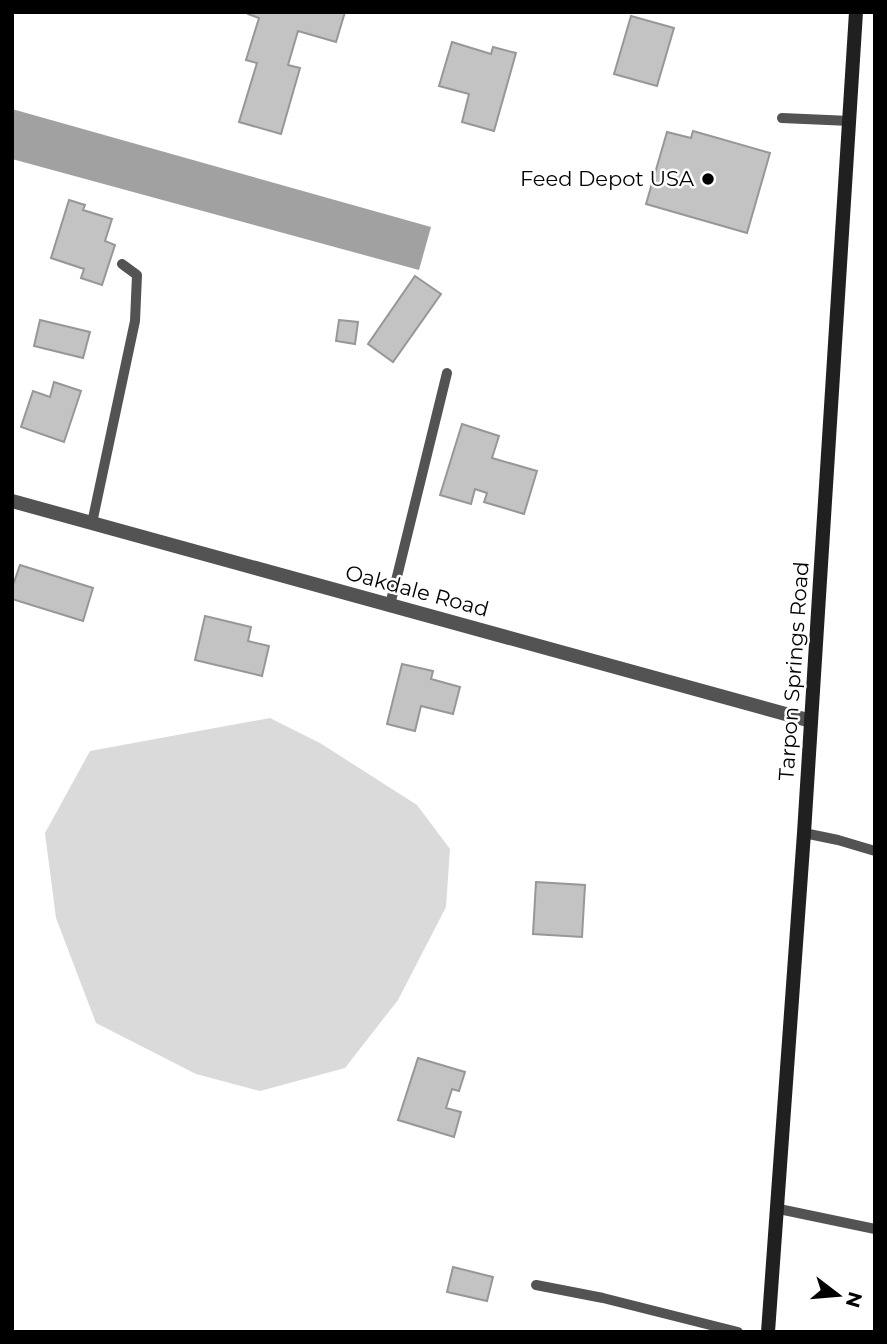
<svg xmlns="http://www.w3.org/2000/svg" width="887" height="1344" viewBox="0 0 887 1344" font-family="Montserrat,sans-serif">
	<style>
		.green { fill: #dadada }
		.water { fill: #a1a1a1 }
		.building { fill: #c3c3c3; stroke: #979797; stroke-width: 2 }
		.lines { fill: none; stroke-linecap: round; stroke-linejoin: round }
		.lane { stroke: #535353; stroke-width: 10 }
		.street { stroke: #535353; stroke-width: 14 }
		.secondary { stroke: #202020; stroke-width: 14 }
		.poi-dot { fill: #000; stroke: #fff; stroke-width: 2.5 }
		.labels { text-anchor: middle; stroke-width: 5; stroke-linejoin: round; paint-order: stroke }
		.poi-label { font-size: 21px; fill: #000; stroke: #fff; text-anchor: end }
		.street-label { font-size: 21px; fill: #000; stroke: #fff }
	</style>
	<rect width="100%" height="100%" fill="#fff"/>
	<!-- green -->
	<path class="green" d="M270,718L320,743L417,805L450,849L446,907L398,1000L345,1068L260,1091L196,1074L96,1023L56,918L45,833L90,751Z"/>
	<!-- water -->
	<path class="water" d="M12,109L431,227L419,270L12,159Z"/>
	<!-- building -->
	<g class="building">
		<path d="M248,12H345L336,42L298,31L288,65L300,68L281,134L239,122L257,63L246,60L259,18L248,14Z"/>
		<path d="M631,16L674,28L657,86L614,74Z"/>
		<path d="M452,42L491,54L493,47L516,53L494,131L462,122L469,94L439,86Z"/>
		<path d="M693,131L770,153L747,233L646,204L667,132L691,138Z"/>
		<path d="M69,200L85,205L83,210L112,219L105,241L115,245L102,285L81,278L84,269L51,258Z"/>
		<path d="M415,276L441,294L393,362L368,344Z"/>
		<path d="M40,320L90,332L83,358L34,346Z"/>
		<path d="M339,320L358,322L355,344L336,341Z"/>
		<path d="M54,382L81,391L64,442L21,427L33,391L50,397Z"/>
		<path d="M462,424L499,436L492,458L537,471L524,514L484,502L487,493L475,489L471,504L440,495Z"/>
		<path d="M20,565L93,588L83,621L12,599V588Z"/>
		<path d="M205,616L251,627L248,641L269,646L262,676L195,660Z"/>
		<path d="M402,664L433,671L431,679L460,687L453,714L421,706L415,731L387,724Z"/>
		<path d="M536,882L585,885L582,937L533,934Z"/>
		<path d="M418,1058L465,1072L459,1091L452,1089L446,1108L461,1112L454,1137L398,1120Z"/>
		<path d="M453,1267L493,1277L487,1301L447,1292Z"/>
	</g>
	<g class="lines">
		<!-- lane -->
		<g class="lane">
			<path d="M782,118L850,121"/>
			<path d="M92,523L135,321L137,275L122,264"/>
			<path d="M390,605L447,373"/>
			<path d="M804,833L838,840L875,851"/>
			<path d="M779,1209L875,1229"/>
			<path d="M536,1285L603,1298L738,1332"/>
		</g>
		<!-- street -->
		<path class="street" d="M12,501L811,721"/>
		<!-- secondary -->
		<path class="secondary" d="M768,1332L804,833L856,12"/>
	</g>
	<!-- markers -->
	<circle class="poi-dot" cx="708" cy="179" r="7"/>
	<g class="labels">
		<!-- poi labels -->
		<g class="poi-label">
			<text x="694" y="186">Feed Depot USA</text>
		</g>
		<!-- street labels -->
		<g class="street-label">
			<text transform="translate(417 591) rotate(15)" y="7">Oakdale Road</text>
			<text transform="translate(794 671) rotate(-86)" y="7">Tarpon Springs Road</text>
		</g>
	</g>
	<!-- border -->
	<rect width="887" height="1344" fill="none" stroke="#000000" stroke-width="28"/>
	<!-- north arrow -->
	<g transform="translate(838 1295) rotate(106)" stroke="#ffffff" stroke-width="5" paint-order="stroke">
	<path d="M0-5L12 26L0 18L-12 26Z" fill="#000000"/>
	<text y="-10" font-size="19" font-weight="bold" text-anchor="middle" fill="#000000">N</text>
	</g>
</svg>
